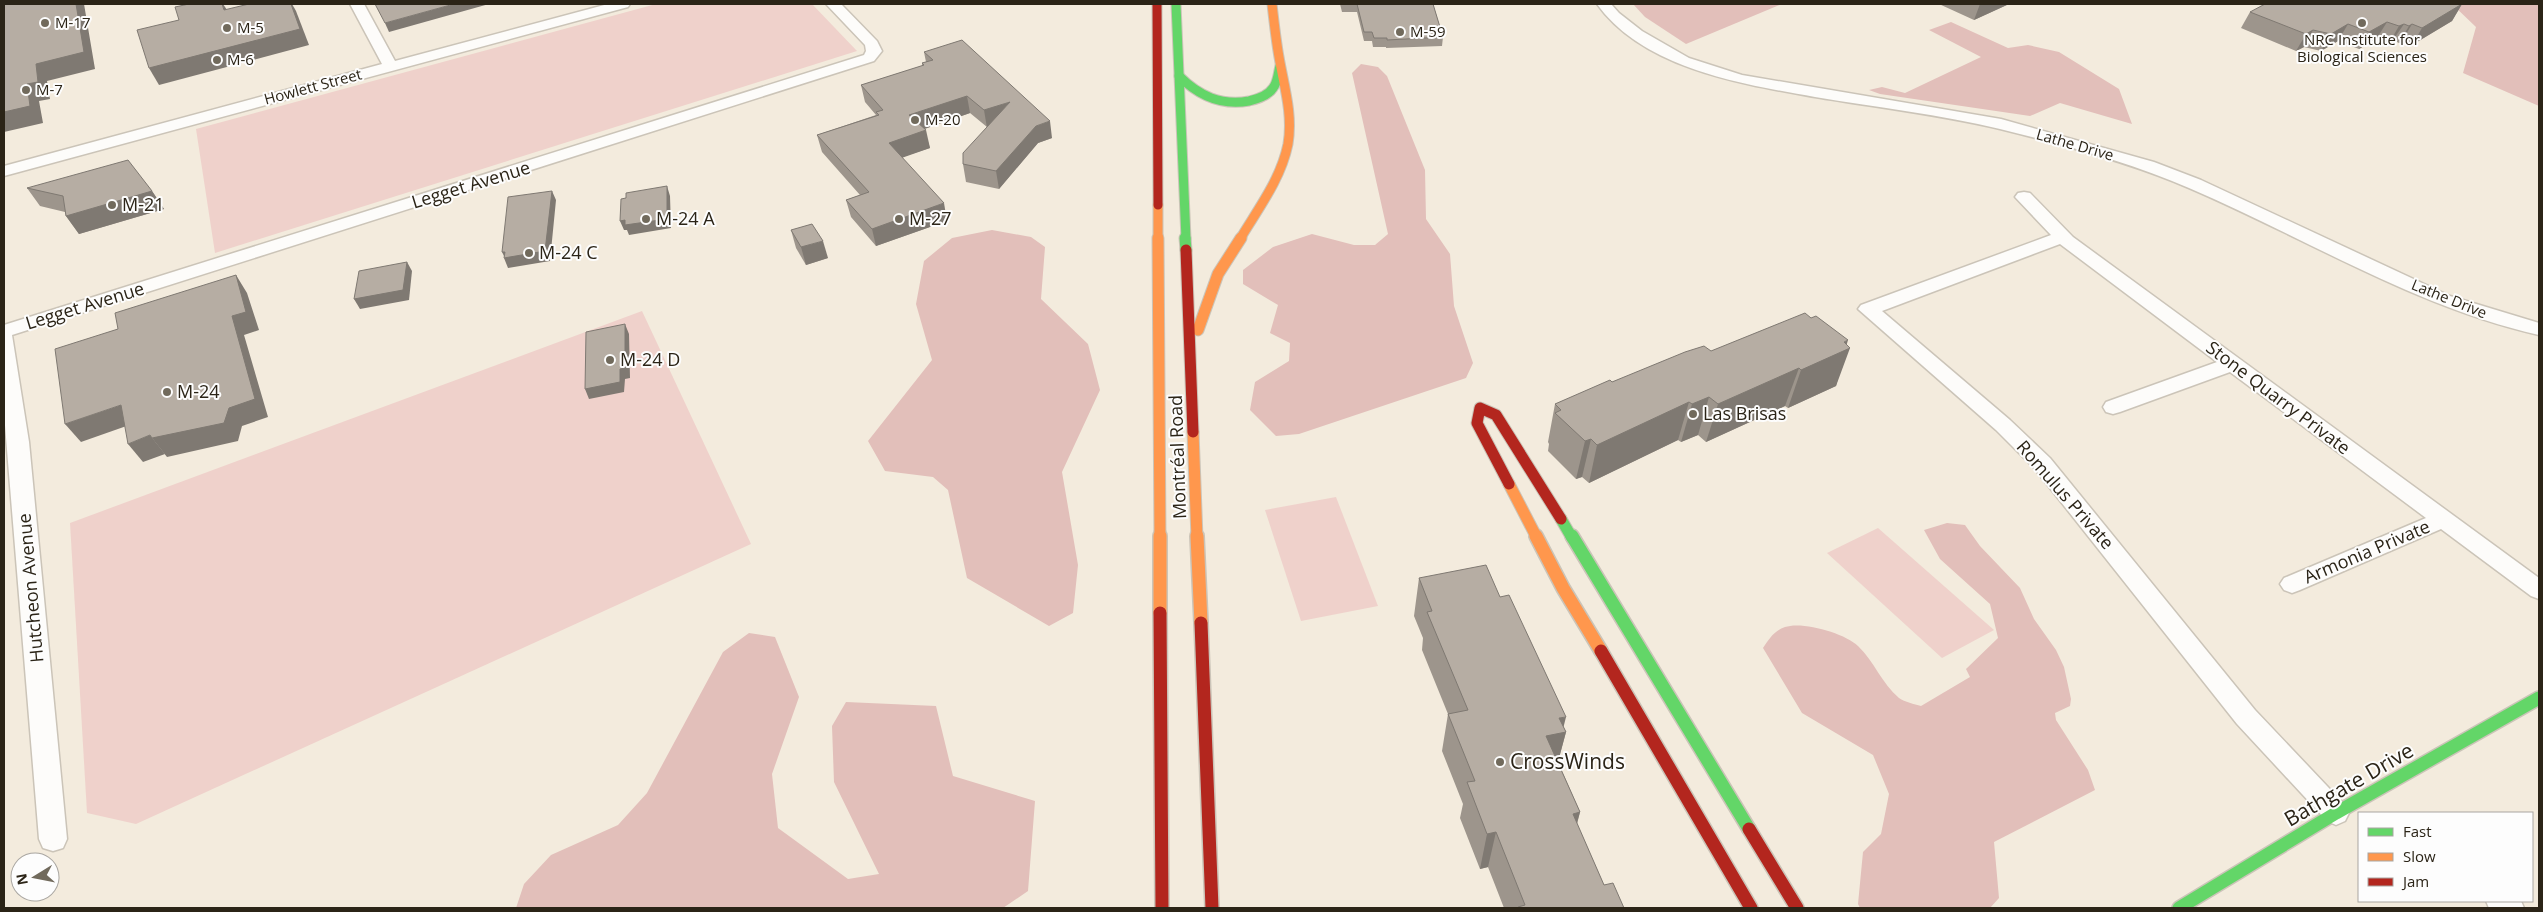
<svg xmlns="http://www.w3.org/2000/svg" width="2543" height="912" viewBox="0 0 2543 912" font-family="'Open Sans',sans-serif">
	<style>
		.green { fill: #efd1cb }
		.forest { fill: #e2bfba }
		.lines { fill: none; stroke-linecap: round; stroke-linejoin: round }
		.street-casing { stroke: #cbc4b8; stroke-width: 3 }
		.fast-far2-casing { stroke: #cbc4b8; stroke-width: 11 }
		.fast-far1-casing { stroke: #cbc4b8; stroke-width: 13 }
		.fast-casing { stroke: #cbc4b8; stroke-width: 16 }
		.slow-far2-casing { stroke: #cbc4b8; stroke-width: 11 }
		.slow-far1-casing { stroke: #cbc4b8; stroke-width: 13 }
		.slow-casing { stroke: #cbc4b8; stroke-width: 16 }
		.jam-far2-casing { stroke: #cbc4b8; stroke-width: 11 }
		.jam-far1-casing { stroke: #cbc4b8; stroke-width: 13 }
		.jam-casing { stroke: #cbc4b8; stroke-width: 16 }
		.street { fill: #fdfcfa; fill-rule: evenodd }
		.fast-far2 { stroke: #63d668; stroke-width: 9 }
		.fast-far1 { stroke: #63d668; stroke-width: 11 }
		.fast { stroke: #63d668; stroke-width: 13 }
		.slow-far2 { stroke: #ff974d; stroke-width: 9 }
		.slow-far1 { stroke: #ff974d; stroke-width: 11 }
		.slow { stroke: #ff974d; stroke-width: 13 }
		.jam-far2 { stroke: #b3261e; stroke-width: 9 }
		.jam-far1 { stroke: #b3261e; stroke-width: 11 }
		.jam { stroke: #b3261e; stroke-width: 13 }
		.wall { fill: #9d958c }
		.shaded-wall { fill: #7f7972 }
		.building { fill: #b6ada3; stroke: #7f7972 }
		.poi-dot { fill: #716a5c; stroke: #fdfdfd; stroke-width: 2 }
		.labels { text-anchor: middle; stroke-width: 4; stroke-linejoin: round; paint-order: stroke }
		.far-poi-label { font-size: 15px; fill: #2b2417; stroke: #fdfdfd; text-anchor: start }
		.far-street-label { font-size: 15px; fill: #2b2417; stroke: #fdfdfd }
		.street-label { font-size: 18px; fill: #2b2417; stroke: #fdfdfd }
		.poi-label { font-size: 18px; fill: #2b2417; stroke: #fdfdfd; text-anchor: start }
		.near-poi-label { font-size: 21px; fill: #2b2417; stroke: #fdfdfd; text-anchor: start }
		.near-street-label { font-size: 21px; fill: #2b2417; stroke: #fdfdfd }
	</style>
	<rect width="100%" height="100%" fill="#f3ebdd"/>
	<!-- green -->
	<g class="green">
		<path d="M656,4H812L857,51L215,253L196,129Z"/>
		<path d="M642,311L751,544L136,824L87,813L70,523Z"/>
		<path d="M1336,497L1378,606L1301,621L1265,510Z"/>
		<path d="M1878,528L1994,630L1942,658L1827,553Z"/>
	</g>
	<!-- forest -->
	<g class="forest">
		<path d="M1633,4H1782L1686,44L1645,17Z"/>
		<path d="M2452,4H2539V106L2463,73L2476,27Z"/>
		<path d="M1951,22L2008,48L2028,45L2059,52L2119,89L2132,124L2060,103L2030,116L1880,94L1869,90L1882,87L1905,93L1981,57L1929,30Z"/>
		<path d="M1361,64L1378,67L1387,76L1425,170L1426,219L1450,254L1454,306L1473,363L1466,378L1299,434L1276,436L1250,410L1255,382L1289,361L1290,343L1270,333L1278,305L1243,284V270L1273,247L1312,234L1354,245H1375L1388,234L1352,73Z"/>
		<path d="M992,230L1031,237L1045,247L1041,299L1088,344L1100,390L1062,472L1078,565L1073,613L1049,626L967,578L948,490L933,477L885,471L868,441L932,360L916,304L924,261L952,238Z"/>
		<path d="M1947,523L1965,525L1980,546L2020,588L2034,619L2056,650L2064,667L2071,699L2070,706L2055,713L2056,720L2088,770L2095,790L1994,842L1999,898L1990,908H1860L1858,904L1863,852L1881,834L1889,794L1873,755L1802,713L1763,648C1769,639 1774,631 1785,627C1802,621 1845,633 1858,646C1874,661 1882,684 1899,698C1905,702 1914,704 1921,706L1970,677L1966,669L1998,638L1990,604L1940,559L1924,530Z"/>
		<path d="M749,633L775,637L799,697L772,774L778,828L848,879L879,874L834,782L832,726L846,702L936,706L953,776L1035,801L1028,891L1003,908H516L524,884L551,855L618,825L647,793L723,652Z"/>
	</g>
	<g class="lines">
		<defs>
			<g id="street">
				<path d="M350,4H364L395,61L608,4H630L628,7L4,176V166L382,64Z"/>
				<path d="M826,4H841L877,41L882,51L874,61L12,335L29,442L67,839L63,848L53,851L43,848L39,839L4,413V325L864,55L866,51L865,45Z"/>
				<path d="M1597,4H1611L1619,13L1642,31L1689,58L1742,75L2001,119L2154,162L2201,180L2450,296L2539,323V335C2415,307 2306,238 2189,188C2132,163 2061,144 2000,129C1942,115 1875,107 1815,97C1742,84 1644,69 1597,4Z"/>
				<path d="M2024,192L2030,193L2073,237L2539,578V599L2531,596L2441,529L2300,590L2292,593L2284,590L2280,584L2284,578L2426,518L2230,372L2120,412L2113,414L2106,412L2103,407L2106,402L2217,362L2060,244L1882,311L2010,420L2050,458L2255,710L2345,805L2349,813L2345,821L2336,825L2327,821L2237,724L2034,468L1996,430L1858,309L1861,305L2051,235L2015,197L2018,193Z"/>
				<path d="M2486,901H2521L2524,908H2489Z"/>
			</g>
			<g id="fast-far2">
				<path d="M1176,4L1186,239"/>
				<path d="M1179,76C1199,96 1221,106 1249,101C1258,99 1268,96 1273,88C1278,82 1278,73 1280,66"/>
			</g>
			<g id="fast-far1">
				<path d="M1185,238L1186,250"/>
				<path d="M1561,519L1572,538"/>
			</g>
			<g id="fast">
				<path d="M1572,536L1749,829"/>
				<path d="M2179,908L2336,813L2539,698"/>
			</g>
			<g id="slow-far2">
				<path d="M1158,205V239"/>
				<path d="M1240,239C1258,209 1281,179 1288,144C1293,114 1284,86 1279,57C1276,40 1274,22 1272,4"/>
			</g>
			<g id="slow-far1">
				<path d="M1158,238L1160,538"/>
				<path d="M1198,330L1218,274L1241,238"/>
				<path d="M1193,432L1197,538"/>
				<path d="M1509,484L1537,538"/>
			</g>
			<g id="slow">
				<path d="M1160,536V613"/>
				<path d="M1197,536L1201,623"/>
				<path d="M1536,536L1563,588L1601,651"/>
			</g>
			<path id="jam-far2" d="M1157,4L1158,205"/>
			<g id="jam-far1">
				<path d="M1186,250L1193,432"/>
				<path d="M1509,484L1477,423L1480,408L1496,415L1561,519"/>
			</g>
			<g id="jam">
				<path d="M1160,613L1162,908"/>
				<path d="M1201,623L1212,908"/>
				<path d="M1601,651L1751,908"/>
				<path d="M1749,829L1797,908"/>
			</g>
		</defs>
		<!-- street casing -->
		<use href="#street" class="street-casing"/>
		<!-- fast-far2 casing -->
		<use href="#fast-far2" class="fast-far2-casing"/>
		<!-- fast-far1 casing -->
		<use href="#fast-far1" class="fast-far1-casing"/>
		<!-- fast casing -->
		<use href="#fast" class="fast-casing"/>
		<!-- slow-far2 casing -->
		<use href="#slow-far2" class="slow-far2-casing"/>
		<!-- slow-far1 casing -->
		<use href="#slow-far1" class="slow-far1-casing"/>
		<!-- slow casing -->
		<use href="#slow" class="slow-casing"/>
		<!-- jam-far2 casing -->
		<use href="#jam-far2" class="jam-far2-casing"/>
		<!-- jam-far1 casing -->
		<use href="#jam-far1" class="jam-far1-casing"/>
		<!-- jam casing -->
		<use href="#jam" class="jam-casing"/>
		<!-- street -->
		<use href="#street" class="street"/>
		<!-- fast-far2 -->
		<use href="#fast-far2" class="fast-far2"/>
		<!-- fast-far1 -->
		<use href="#fast-far1" class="fast-far1"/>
		<!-- fast -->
		<use href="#fast" class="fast"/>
		<!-- slow-far2 -->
		<use href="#slow-far2" class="slow-far2"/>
		<!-- slow-far1 -->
		<use href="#slow-far1" class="slow-far1"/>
		<!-- slow -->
		<use href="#slow" class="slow"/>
		<!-- jam-far2 -->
		<use href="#jam-far2" class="jam-far2"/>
		<!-- jam-far1 -->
		<use href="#jam-far1" class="jam-far1"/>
		<!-- jam -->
		<use href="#jam" class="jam"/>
	</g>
	<!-- wall -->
	<g class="wall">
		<path d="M1340,4H1433L1443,37L1442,46L1386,48V47H1373L1372,41H1364L1357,12H1342Z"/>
		<path d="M1939,4H2009L1974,20Z"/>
		<path d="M2462,4L2452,21L2412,45L2402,41L2399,43L2393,40L2389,43L2377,38L2359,49L2338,41L2321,51L2304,47L2296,51L2241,28L2250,12Z"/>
		<path d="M924,52L1052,138L1038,143L999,189L966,182L963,164L987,127L970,113L924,129L930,148L902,157L947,221L876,246L851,217L846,200L860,195L822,152L817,135L876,115L865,102L861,85L922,66V63L926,62Z"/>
		<path d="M27,188L152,191L164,209L79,234L66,216L65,212L40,206Z"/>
		<path d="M791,230L828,258L806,265L796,248Z"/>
		<path d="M1847,345L1836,386L1788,408L1785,406L1706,442L1698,435L1681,442L1678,440L1589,483L1582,477L1576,479L1548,451L1549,444L1548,442L1555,404L1612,382L1711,351Z"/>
		<path d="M1419,578L1564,728L1566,732L1558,762L1580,812L1577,824L1604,885L1624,908H1504L1488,867L1480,869L1460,818L1463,804L1442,751L1448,714L1422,650L1423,638L1414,616Z"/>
	</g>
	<!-- shaded-wall -->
	<g class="shaded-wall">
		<path d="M76,4H84L95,69L47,81L50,99L39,101L43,123L4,132V112L27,84L36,64Z"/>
		<path d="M222,4H223L229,13L224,10Z"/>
		<path d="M291,4H292L296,11L309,45L159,85L149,68Z"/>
		<path d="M454,4H489L389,32L385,23Z"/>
		<path d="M1980,4H2009L1974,20Z"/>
		<path d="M2462,4L2452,21L2412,45L2422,28Z"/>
		<path d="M2387,22L2377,38L2359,49L2369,32Z"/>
		<path d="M2348,24L2338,41L2321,51L2331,34Z"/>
		<path d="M2404,24L2393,40L2389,43L2399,26Z"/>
		<path d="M2412,24L2402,41L2399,43L2409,26Z"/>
		<path d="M2313,30L2304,47L2296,51L2306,34Z"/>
		<path d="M967,96L970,113L913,133L909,115Z"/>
		<path d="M1010,102L987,128L984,110Z"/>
		<path d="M1050,121L1052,138L1038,143L999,189L996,171L1036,126Z"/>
		<path d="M926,130L930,148L893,161L889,143Z"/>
		<path d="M667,186L670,196L671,228L629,235L627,230H624L620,221Z"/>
		<path d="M152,191L164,209L79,234L66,216Z"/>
		<path d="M552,191L556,200L550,261L508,268L504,258H505L502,252Z"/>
		<path d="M944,203L947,221L876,246L872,229Z"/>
		<path d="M823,241L828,258L806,265L801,247Z"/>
		<path d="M407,262L412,271L409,300L360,309L354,299Z"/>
		<path d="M236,275L247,293L259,330L244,335L268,417L242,426L238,441L167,457L152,438L229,408L232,316Z"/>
		<path d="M625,324L629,334L630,378L625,379L624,392L589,399L585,389L620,369Z"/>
		<path d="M1848,340L1845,350L1850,348L1836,386L1788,408L1801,370L1844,342Z"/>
		<path d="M1799,368L1785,406L1706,442L1718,404Z"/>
		<path d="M1709,397L1698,435L1681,442L1692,404Z"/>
		<path d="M1689,402L1678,440L1589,483L1597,445Z"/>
		<path d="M121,405L135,423L81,442L65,424Z"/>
		<path d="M150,435L165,454L143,462L128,444Z"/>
		<path d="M1591,439L1582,477L1576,479L1585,441Z"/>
		<path d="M1566,717L1562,733L1566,732L1556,769L1546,736L1559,718Z"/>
		<path d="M1580,812L1570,848L1573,814Z"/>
		<path d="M1496,832L1488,867L1480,869L1487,834Z"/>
	</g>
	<!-- building -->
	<g class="building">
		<path d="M4,4H76L84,52L36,64L38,82L27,84L30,106L4,112Z"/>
		<path d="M189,4H222L224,10L249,4H291L300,29L149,68L137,30L179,20L175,7Z"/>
		<path d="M375,4H454L385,23Z"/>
		<path d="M1357,4H1433L1443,37L1387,40V38H1374L1372,32H1364Z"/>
		<path d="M2265,4H2462L2422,28L2412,24L2409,26L2404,24L2399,26L2387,22L2369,32L2348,24L2331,34L2313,30L2306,34L2250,12Z"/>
		<path d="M962,40L1050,121L1036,126L996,171L963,164V153L1010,102L984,110L967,96L909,115L926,130L889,143L944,203L872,229L846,200L869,192L817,135L879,115L876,112L883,110L861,85L924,65L922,63L933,60L924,52Z"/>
		<path d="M128,160L152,191L66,216L63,196L27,188Z"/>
		<path d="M667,186V219L625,225V220L620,221L621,199L626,198V193Z"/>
		<path d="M552,191L545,251L504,258L505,252H502L508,197Z"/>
		<path d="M812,224L823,241L801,247L791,230Z"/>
		<path d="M407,262L403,290L354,299L359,271Z"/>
		<path d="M236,275L246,312L232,316L255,399L229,408L224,423L152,438L150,435L128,444L121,405L65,424L55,349L118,329L115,313Z"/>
		<path d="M1805,313L1811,318L1816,316L1848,340L1844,342L1850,348L1801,370L1799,368L1718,404L1709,397L1692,404L1689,402L1597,445L1591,439L1585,441L1555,413L1561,410L1555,404L1610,380L1612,382L1685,352L1704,346L1711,351Z"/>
		<path d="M625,324V368L620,369V382L585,389L586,332Z"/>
		<path d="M1486,565L1500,597L1509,595L1566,717L1559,718L1566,732L1546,736L1580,812L1573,814L1604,885L1613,883L1624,908H1518V907L1525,905L1496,832L1487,834L1467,782L1475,781L1448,714L1468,710L1427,612L1432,611L1419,578Z"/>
	</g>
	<!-- markers -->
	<g class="poi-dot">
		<circle cx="45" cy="23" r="5"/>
		<circle cx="2362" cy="23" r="5"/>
		<circle cx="227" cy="28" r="5"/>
		<circle cx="1400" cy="32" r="5"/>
		<circle cx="217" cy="60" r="5"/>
		<circle cx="26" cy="90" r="5"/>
		<circle cx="915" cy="120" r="5"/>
		<circle cx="112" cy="205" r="5"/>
		<circle cx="646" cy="219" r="5"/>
		<circle cx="899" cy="219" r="5"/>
		<circle cx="529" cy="253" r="5"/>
		<circle cx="610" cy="360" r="5"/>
		<circle cx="167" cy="392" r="5"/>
		<circle cx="1693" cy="414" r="5"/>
		<circle cx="1500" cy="762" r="5"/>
	</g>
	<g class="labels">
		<!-- far-poi labels -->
		<g class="far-poi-label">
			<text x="55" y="28">M-17</text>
			<text x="237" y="33">M-5</text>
			<text x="1410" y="37">M-59</text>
			<text x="2362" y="45" text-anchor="middle">NRC Institute for<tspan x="2362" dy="17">Biological Sciences</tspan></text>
			<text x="227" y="65">M-6</text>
			<text x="36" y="95">M-7</text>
			<text x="925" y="125">M-20</text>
		</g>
		<!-- far-street labels -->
		<g class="far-street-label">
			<text transform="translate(313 87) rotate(-15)" y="5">Howlett Street</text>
			<text transform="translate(2075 145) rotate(16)" y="5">Lathe Drive</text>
			<text transform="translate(2449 299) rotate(22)" y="5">Lathe Drive</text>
		</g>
		<!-- street labels -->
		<g class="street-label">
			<text transform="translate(471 185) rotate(-17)" y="6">Legget Avenue</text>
			<text transform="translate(85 306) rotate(-17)" y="6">Legget Avenue</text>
			<text transform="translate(2278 398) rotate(37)" y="6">Stone Quarry Private</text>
			<text transform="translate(1178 457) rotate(-92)" y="6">Montréal Road</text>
			<text transform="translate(2065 495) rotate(49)" y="6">Romulus Private</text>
			<text transform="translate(2367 552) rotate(-23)" y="6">Armonia Private</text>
			<text transform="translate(31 588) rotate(-95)" y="6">Hutcheon Avenue</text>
		</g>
		<!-- poi labels -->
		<g class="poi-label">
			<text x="122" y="211">M-21</text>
			<text x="656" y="225">M-24 A</text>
			<text x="909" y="225">M-27</text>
			<text x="539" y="259">M-24 C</text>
			<text x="620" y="366">M-24 D</text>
			<text x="177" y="398">M-24</text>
			<text x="1703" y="420">Las Brisas</text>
		</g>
		<!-- near-poi labels -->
		<g class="near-poi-label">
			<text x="1510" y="769">CrossWinds</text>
		</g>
		<!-- near-street labels -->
		<g class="near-street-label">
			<text transform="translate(2349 785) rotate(-30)" y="7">Bathgate Drive</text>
		</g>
	</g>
	<!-- border -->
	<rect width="2543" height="912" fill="none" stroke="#2b2417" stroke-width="10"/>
	<!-- legend -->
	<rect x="2358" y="812" width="175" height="90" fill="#fdfdfd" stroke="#a9a6a1"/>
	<rect x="2368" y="828" width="25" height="8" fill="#63d668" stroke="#a9a6a1"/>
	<text x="2403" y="837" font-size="15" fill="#2b2417">Fast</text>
	<rect x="2368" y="853" width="25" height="8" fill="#ff974d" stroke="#a9a6a1"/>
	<text x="2403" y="862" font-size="15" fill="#2b2417">Slow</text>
	<rect x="2368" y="878" width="25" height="8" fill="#b3261e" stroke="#a9a6a1"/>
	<text x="2403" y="887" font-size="15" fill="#2b2417">Jam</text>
	<!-- north arrow -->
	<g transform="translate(35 877) rotate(260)"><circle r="24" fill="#fdfdfd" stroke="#a9a6a1"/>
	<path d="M0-4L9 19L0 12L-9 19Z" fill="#716a5c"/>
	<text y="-8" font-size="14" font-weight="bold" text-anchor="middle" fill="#2b2417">N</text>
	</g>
</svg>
